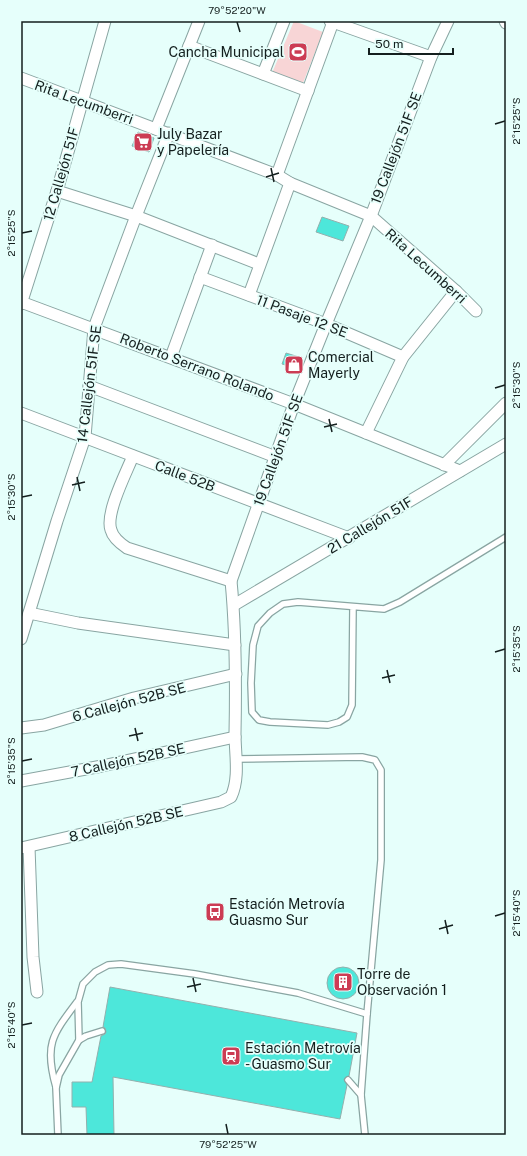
<svg xmlns="http://www.w3.org/2000/svg" width="527" height="1156" viewBox="0 0 527 1156" font-family="'Public Sans',sans-serif">
	<style>
		.green { fill: #f8d5d6 }
		.building { fill: #4de7da; stroke: #93b0ad }
		.lines { fill: none; stroke-linecap: round; stroke-linejoin: round }
		.lane-casing { stroke: #89a5a2; stroke-width: 8 }
		.street-casing { stroke: #89a5a2; stroke-width: 13 }
		.lane { stroke: #fff; stroke-width: 5.5 }
		.street { stroke: #fff; stroke-width: 11 }
		.ticks { fill: none; stroke: #141f1e; stroke-width: 1.5 }
		.labels { text-anchor: middle; stroke-width: 3.5; stroke-linejoin: round; paint-order: stroke }
		.poi-label { font-size: 14px; fill: #141f1e; stroke: #e6fffb; text-anchor: start }
		.street-label { font-size: 14px; fill: #141f1e; stroke: #e6fffb }
		.neatline { fill: none; stroke: #141f1e; stroke-width: 1.5 }
		.ticks-label { font-size: 10px; text-anchor: middle; fill: #141f1e }
	</style>
	<rect width="100%" height="100%" fill="#e6fffb"/>
	<!-- green -->
	<path class="green" d="M294,21L323,32L303,83L272,73Z"/>
	<!-- building -->
	<g class="building">
		<path d="M138,132L154,138L149,152L132,146Z"/>
		<path d="M322,217L349,226L343,241L316,232Z"/>
		<path d="M286,353L299,357L296,368L282,364Z"/>
		<circle cx="343" cy="983" r="16"/>
		<path d="M110,987L357,1033L349,1076L346,1077L344,1079L347,1085L340,1119L113,1077L114,1135H87L86,1107H72V1082H92L101,1036L105,1034L106,1032L105,1028L103,1027Z"/>
	</g>
	<g class="lines">
		<defs>
			<g id="lane">
				<path d="M353,607L352,705L347,717L339,722L328,725L270,722L259,720L252,712L251,683L253,645L258,626L270,613L283,604L298,602L384,609L400,602L506,537"/>
				<path d="M236,759L362,757L375,760L381,770V860L367,1014L361,1095"/>
				<path d="M79,1040L78,1002L83,984L95,972L108,965L121,964L195,974L298,993L367,1014"/>
				<path d="M348,1080L361,1095L365,1135"/>
				<path d="M56,1087C44,1045 52,1035 77,1002"/>
				<path d="M58,1135L56,1088L59,1075L79,1040L86,1036L102,1031"/>
			</g>
			<g id="street">
				<path d="M330,21L431,57"/>
				<path d="M505,21L506,23"/>
				<path d="M189,46L308,91"/>
				<path d="M263,74L284,21"/>
				<path d="M21,78L277,175L290,183L371,216L456,291L476,311"/>
				<path d="M156,129L199,21"/>
				<path d="M277,175L333,22"/>
				<path d="M57,191L136,216L259,264"/>
				<path d="M200,277L326,324L403,357"/>
				<path d="M249,295L290,183"/>
				<path d="M21,302L294,404L460,471"/>
				<path d="M21,304L57,191L105,21"/>
				<path d="M171,357L212,245"/>
				<path d="M89,386L276,457"/>
				<path d="M21,413L349,538"/>
				<path d="M366,433L403,357L456,291"/>
				<path d="M133,456C126,473 105,514 111,530C113,538 121,544 127,548L231,581"/>
				<path d="M444,465L506,403"/>
				<path d="M234,605L506,444"/>
				<path d="M29,613L78,623L235,645"/>
				<path d="M21,639L57,521L85,437L94,328L136,216L169,133"/>
				<path d="M21,728L44,725L134,698L236,674"/>
				<path d="M21,781L102,766L235,737"/>
				<path d="M29,847L33,957L37,992"/>
				<path d="M21,848L221,802L231,797C240,778 235,754 235,734C236,683 236,632 231,581L294,404L326,324L371,216L431,57L448,21"/>
			</g>
		</defs>
		<!-- lane casing -->
		<use href="#lane" class="lane-casing"/>
		<!-- street casing -->
		<use href="#street" class="street-casing"/>
		<!-- lane -->
		<use href="#lane" class="lane"/>
		<!-- street -->
		<use href="#street" class="street"/>
	</g>
	<!-- ticks -->
	<path class="ticks" d="M237,22L240,32M495,124L505,121M271,168L274,182M266,177L279,173M22,233L32,231M495,388L505,385M329,419L332,432M324,427L337,424M77,477L80,491M72,485L85,482M22,497L32,495M495,652L505,649M387,670L390,683M382,678L395,675M135,728L138,741M129,736L143,733M22,761L32,759M495,916L505,913M445,920L448,934M439,929L453,925M193,978L196,992M187,987L201,984M22,1025L32,1023M226,1124L228,1134"/>
	<!-- icons -->
	<defs>
		<symbol id="stadium-square" viewBox="-11 -11 22 22"><rect x="-9" y="-9" width="18" height="18" rx="4" fill="#cc3c54" stroke="#e6fffb"/><path d="M0-5a6.5 5 0 1 0 0 10a6.5 5 0 1 0 0-10ZM-3.5-1.8h7v3.6h-7Z" fill="#fff"/></symbol>
		<symbol id="supermarket-square" viewBox="-11 -11 22 22"><rect x="-9" y="-9" width="18" height="18" rx="4" fill="#cc3c54" stroke="#e6fffb"/><path d="M-6-5.5h2.5l.6 2H6L4.5 2H-2.5L-4.4-4H-6ZM-1.5 3.2a1.3 1.3 0 1 0 .1 0ZM3 3.2a1.3 1.3 0 1 0 .1 0Z" fill="#fff"/></symbol>
		<symbol id="shop-square" viewBox="-11 -11 22 22"><rect x="-9" y="-9" width="18" height="18" rx="4" fill="#cc3c54" stroke="#e6fffb"/><path d="M-5-2.5h2.3a2.7 3.5 0 0 1 5.4 0H5L5.5 6h-11ZM-1.5-2.5h3a1.5 2.3 0 0 0-3 0Z" fill="#fff"/></symbol>
		<symbol id="bus-square" viewBox="-11 -11 22 22"><rect x="-9" y="-9" width="18" height="18" rx="4" fill="#cc3c54" stroke="#e6fffb"/><path d="M-5-6H5V4H4V6H2V4H-2V6H-4V4H-5ZM-3.5-4V0h7V-4ZM-3.5 1.2v1.5H-2V1.2ZM2 1.2v1.5H3.5V1.2Z" fill="#fff"/></symbol>
		<symbol id="building-square" viewBox="-11 -11 22 22"><rect x="-9" y="-9" width="18" height="18" rx="4" fill="#cc3c54" stroke="#e6fffb"/><path d="M-4-6H4V6H1V3H-1V6H-4ZM-2.5-4.3h1.7v1.8h-1.7ZM.8-4.3h1.7v1.8H.8ZM-2.5-1h1.7V.8h-1.7ZM.8-1h1.7V.8H.8Z" fill="#fff"/></symbol>
		<symbol id="station-square" viewBox="-11 -11 22 22"><rect x="-9" y="-9" width="18" height="18" rx="4" fill="#cc3c54" stroke="#e6fffb"/><path d="M-3-6H3Q5-6 5-4V2Q5 4 3 4L4.5 6H3L1.5 4h-3L-3 6H-4.5L-3 4Q-5 4-5 2V-4Q-5-6-3-6ZM-3.5-4v3h7v-3ZM-3.5 1v1.5H-2V1ZM2 1v1.5H3.5V1Z" fill="#fff"/></symbol>
	</defs>
	<g fill-rule="evenodd">
		<use href="#stadium-square" x="287" y="41" width="22" height="22"/>
		<use href="#supermarket-square" x="132" y="131" width="22" height="22"/>
		<use href="#shop-square" x="283" y="354" width="22" height="22"/>
		<use href="#bus-square" x="204" y="901" width="22" height="22"/>
		<use href="#building-square" x="332" y="971" width="22" height="22"/>
		<use href="#station-square" x="220" y="1045" width="22" height="22"/>
	</g>
	<g class="labels">
		<!-- poi labels -->
		<g class="poi-label">
			<text x="284" y="57" text-anchor="end">Cancha Municipal</text>
			<text x="157" y="139">July Bazar<tspan x="157" dy="16">y Papelería</tspan></text>
			<text x="308" y="362">Comercial<tspan x="308" dy="16">Mayerly</tspan></text>
			<text x="229" y="909">Estación Metrovía<tspan x="229" dy="16">Guasmo Sur</tspan></text>
			<text x="357" y="979">Torre de<tspan x="357" dy="16">Observación 1</tspan></text>
			<text x="245" y="1053">Estación Metrovía<tspan x="245" dy="16">- Guasmo Sur</tspan></text>
		</g>
		<!-- street labels -->
		<g class="street-label">
			<text transform="translate(84 102) rotate(20)" y="5">Rita Lecumberri</text>
			<text transform="translate(396 148) rotate(-69)" y="5">19 Callejón 51F SE</text>
			<text transform="translate(61 174) rotate(-74)" y="5">12 Callejón 51F</text>
			<text transform="translate(426 266) rotate(42)" y="5">Rita Lecumberri</text>
			<text transform="translate(302 316) rotate(21)" y="5">11 Pasaje 12 SE</text>
			<text transform="translate(197 367) rotate(21)" y="5">Roberto Serrano Rolando</text>
			<text transform="translate(89 384) rotate(-83)" y="5">14 Callejón 51F SE</text>
			<text transform="translate(278 450) rotate(-70)" y="5">19 Callejón 51F SE</text>
			<text transform="translate(185 476) rotate(21)" y="5">Calle 52B</text>
			<text transform="translate(370 525) rotate(-31)" y="5">21 Callejón 51F</text>
			<text transform="translate(129 702) rotate(-15)" y="5">6 Callejón 52B SE</text>
			<text transform="translate(128 760) rotate(-12)" y="5">7 Callejón 52B SE</text>
			<text transform="translate(126 824) rotate(-13)" y="5">8 Callejón 52B SE</text>
		</g>
	</g>
	<!-- border -->
	<rect width="527" height="1156" fill="none" stroke="#e6fffb" stroke-width="44"/>
	<!-- scale -->
	<path d="M369 48v6h84v-6" fill="none" stroke="#141f1e" stroke-width="2"/>
	<text x="375" y="48" font-size="12" fill="#141f1e" stroke="#e6fffb" stroke-width="3" paint-order="stroke">50 m</text>
	<rect x="22" y="22" width="483" height="1112" class="neatline"/>
	<g class="ticks-label">
		<text x="237" y="14">79°52'20"W</text>
		<text transform="translate(516 121) rotate(-90)" y="4">2°15'25"S</text>
		<text transform="translate(11 233) rotate(-90)" y="4">2°15'25"S</text>
		<text transform="translate(516 385) rotate(-90)" y="4">2°15'30"S</text>
		<text transform="translate(11 497) rotate(-90)" y="4">2°15'30"S</text>
		<text transform="translate(516 649) rotate(-90)" y="4">2°15'35"S</text>
		<text transform="translate(11 761) rotate(-90)" y="4">2°15'35"S</text>
		<text transform="translate(516 913) rotate(-90)" y="4">2°15'40"S</text>
		<text transform="translate(11 1025) rotate(-90)" y="4">2°15'40"S</text>
		<text x="228" y="1148">79°52'25"W</text>
	</g>
</svg>
